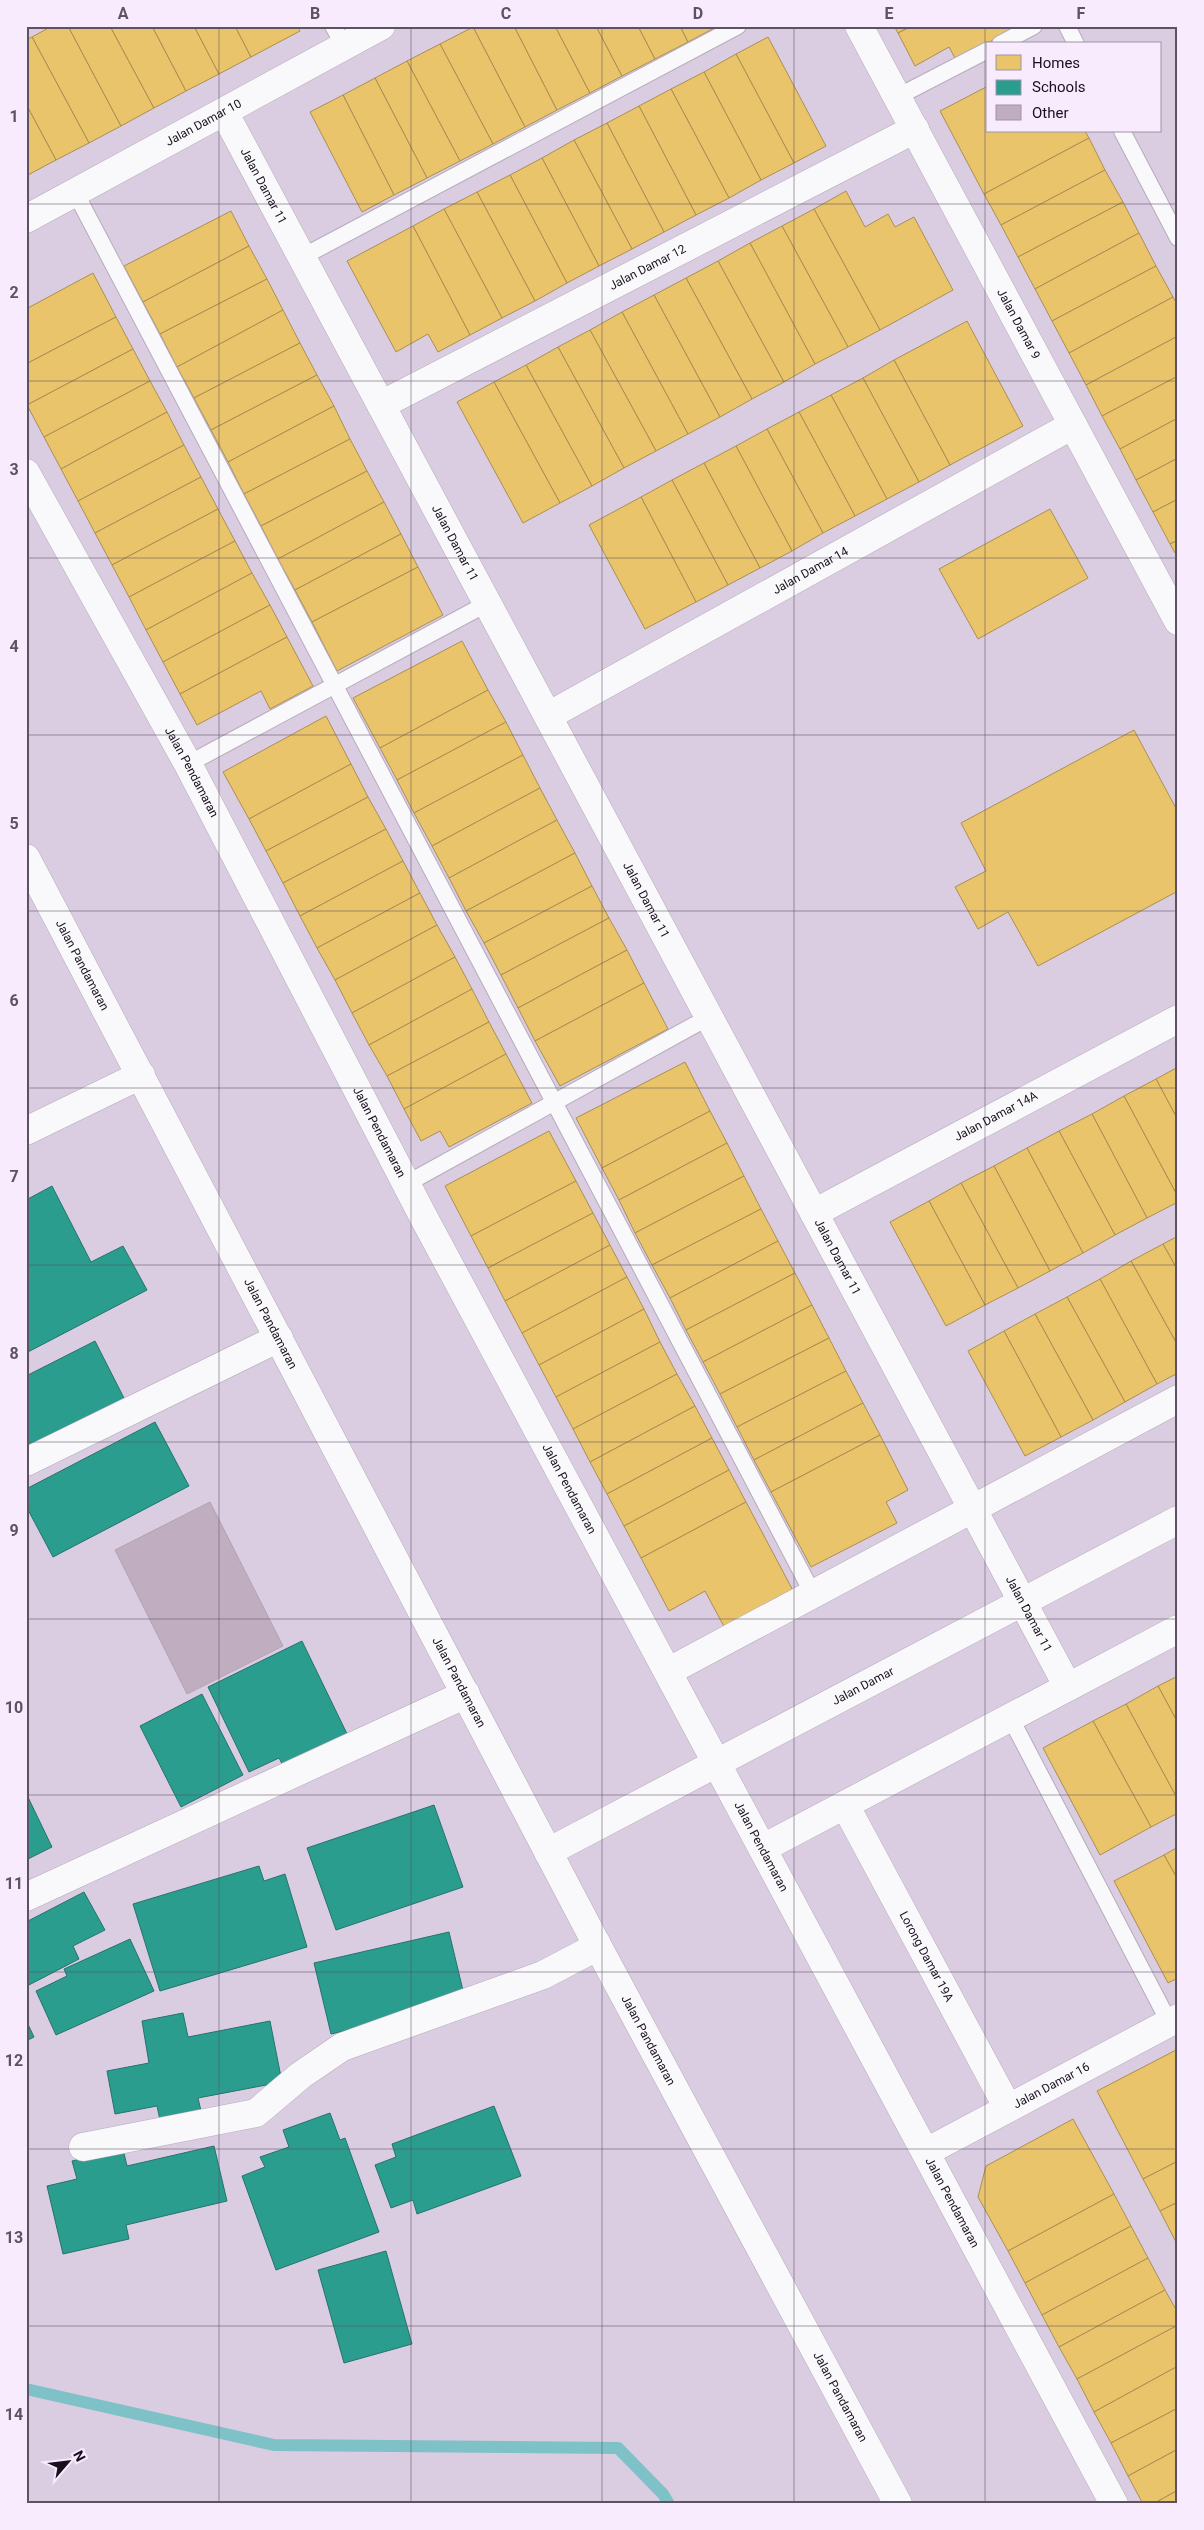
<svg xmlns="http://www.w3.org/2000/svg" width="1204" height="2530" viewBox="0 0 1204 2530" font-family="Roboto,sans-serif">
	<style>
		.homes { fill: #e9c46a; stroke: #ab8e53 }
		.schools { fill: #2a9d8f; stroke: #25736d }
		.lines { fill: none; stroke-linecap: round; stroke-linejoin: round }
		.stream { stroke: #7ec1c7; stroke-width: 12 }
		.building { fill: #c0aec0; stroke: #b0a3b1 }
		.lane-casing { stroke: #b6acbb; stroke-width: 18 }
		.street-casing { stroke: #b6acbb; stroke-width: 29 }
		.secondary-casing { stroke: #b6acbb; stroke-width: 29 }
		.lane { stroke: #f9f8fa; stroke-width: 16 }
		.street { stroke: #f9f8fa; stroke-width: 28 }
		.secondary { stroke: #f9f8fa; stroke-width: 28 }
		.grid { fill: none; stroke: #5d5262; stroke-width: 1; stroke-opacity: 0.55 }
		.labels { text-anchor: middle; stroke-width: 5; stroke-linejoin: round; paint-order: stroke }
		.street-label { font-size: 12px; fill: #19101d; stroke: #f8ebfe }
		.neatline { fill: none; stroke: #5d5262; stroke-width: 2 }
		.grid-label { font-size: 16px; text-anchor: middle; font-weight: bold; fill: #5d5262 }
	</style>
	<rect width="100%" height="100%" fill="#dacde1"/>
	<!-- homes -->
	<g class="homes">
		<path d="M52,26H68L121,126L89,143L32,37Z"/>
		<path d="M68,26H110L154,108L121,126Z"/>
		<path d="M110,26H152L186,91L154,108Z"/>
		<path d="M152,26H194L219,74L186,91Z"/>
		<path d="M194,26H235L251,57L219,74Z"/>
		<path d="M235,26H297L300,31L251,57Z"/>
		<path d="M514,26L557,110L525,127L473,27Z"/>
		<path d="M514,26H555L590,93L557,110Z"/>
		<path d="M555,26H596L622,76L590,93Z"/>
		<path d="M596,26H638L655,59L622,76Z"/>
		<path d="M638,26H680L688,42L655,59Z"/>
		<path d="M680,26H718L688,42Z"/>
		<path d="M894,26H912L898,33Z"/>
		<path d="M912,26H1019L956,60L949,47L915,66L898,33Z"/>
		<path d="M473,27L525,127L493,144L440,44Z"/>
		<path d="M32,37L89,143L56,160L26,104V40Z"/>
		<path d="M768,37L826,146L794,163L736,54Z"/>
		<path d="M440,44L493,144L460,161L407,61Z"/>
		<path d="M736,54L794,163L761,180L704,72Z"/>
		<path d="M407,61L460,161L427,178L375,78Z"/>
		<path d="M704,72L761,180L729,198L671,89Z"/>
		<path d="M375,78L427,178L394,195L343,95Z"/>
		<path d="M988,86V131H1085L1089,138L984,194L940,111Z"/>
		<path d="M671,89L729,198L696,215L639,106Z"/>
		<path d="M343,95L394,195L362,212L310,112Z"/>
		<path d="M26,104L56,160L26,176Z"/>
		<path d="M639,106L696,215L664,232L607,123Z"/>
		<path d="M607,123L664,232L632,249L574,140Z"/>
		<path d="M1089,138L1105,170L1001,225L984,194Z"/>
		<path d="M574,140L632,249L599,266L542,158Z"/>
		<path d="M542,158L599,266L567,283L510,175Z"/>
		<path d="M1105,170L1123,202L1018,257L1001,225Z"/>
		<path d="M510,175L567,283L535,301L477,192Z"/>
		<path d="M846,191L865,227L888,214L895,227L914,217L953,290L880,330L814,209Z"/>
		<path d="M477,192L535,301L502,318L444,209Z"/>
		<path d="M1123,202L1139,233L1035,289L1018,257Z"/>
		<path d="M444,209L502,318L470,335L413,226Z"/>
		<path d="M814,209L880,330L848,347L782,226Z"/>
		<path d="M231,211L249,246L143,302L124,266Z"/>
		<path d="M413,226L470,335L438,352L428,334L396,352L347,261Z"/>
		<path d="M782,226L848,347L815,364L750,243Z"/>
		<path d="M1139,233L1156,266L1052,321L1035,289Z"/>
		<path d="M750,243L815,364L784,382L718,261Z"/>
		<path d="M249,246L267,279L160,334L143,302Z"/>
		<path d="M718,261L784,382L752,399L686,278Z"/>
		<path d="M1156,266L1173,297L1069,353L1052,321Z"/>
		<path d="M93,273L116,317L26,364V309Z"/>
		<path d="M686,278L752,399L720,417L654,295Z"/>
		<path d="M267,279L283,310L177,367L160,334Z"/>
		<path d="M654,295L720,417L688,434L622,312Z"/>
		<path d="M1173,297L1178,306V336L1086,385L1069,353Z"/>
		<path d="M283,310L300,343L194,398L177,367Z"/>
		<path d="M622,312L688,434L656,451L590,330Z"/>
		<path d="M116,317L133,349L27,405L26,364Z"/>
		<path d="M967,321L1023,426L950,465L894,360Z"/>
		<path d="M590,330L656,451L624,468L558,347Z"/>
		<path d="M1178,336V376L1102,416L1086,385Z"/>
		<path d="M300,343L317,375L211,430L194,398Z"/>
		<path d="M558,347L624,468L592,486L526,365Z"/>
		<path d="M133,349L150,381L44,437L27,405Z"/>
		<path d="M894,360L950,465L919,482L863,378Z"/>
		<path d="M526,365L592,486L560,503L494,382Z"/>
		<path d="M317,375L334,406L228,462L211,430Z"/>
		<path d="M1178,376V418L1120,449L1102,416Z"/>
		<path d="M863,378L919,482L887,499L831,395Z"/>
		<path d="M150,381L167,412L61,469L44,437Z"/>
		<path d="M494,382L560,503L523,523L457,402Z"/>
		<path d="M831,395L887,499L855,516L799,412Z"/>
		<path d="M334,406L350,439L244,494L228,462Z"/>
		<path d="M167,412L184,445L78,501L61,469Z"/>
		<path d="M799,412L855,516L823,533L767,429Z"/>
		<path d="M1178,418V458L1136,480L1120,449Z"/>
		<path d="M767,429L823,533L792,551L736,446Z"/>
		<path d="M350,439L367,471L261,526L244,494Z"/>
		<path d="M184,445L201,477L95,533L78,501Z"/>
		<path d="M736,446L792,551L760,568L704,463Z"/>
		<path d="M1178,458V499L1153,512L1136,480Z"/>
		<path d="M704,463L760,568L728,585L672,480Z"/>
		<path d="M367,471L384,502L278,559L261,526Z"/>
		<path d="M201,477L218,509L112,565L95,533Z"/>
		<path d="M672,480L728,585L696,602L641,497Z"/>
		<path d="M641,497L696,602L645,629L589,525Z"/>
		<path d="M1178,499V540L1170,544L1153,512Z"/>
		<path d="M384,502L401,534L295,590L278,559Z"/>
		<path d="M218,509L235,541L129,597L112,565Z"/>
		<path d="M1050,509L1088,578L978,639L939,569Z"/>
		<path d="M401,534L418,567L312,622L295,590Z"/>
		<path d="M1178,540V558L1170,544Z"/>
		<path d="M235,541L252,573L146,630L129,597Z"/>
		<path d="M418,567L443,615L337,671L312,622Z"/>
		<path d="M252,573L270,605L163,662L146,630Z"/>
		<path d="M270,605L287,637L180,694L163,662Z"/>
		<path d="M287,637L313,686L270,709L261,691L197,725L180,694Z"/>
		<path d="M462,641L488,690L380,748L353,698Z"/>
		<path d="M488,690L506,722L397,780L380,748Z"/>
		<path d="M326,716L351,764L249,819L223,772Z"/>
		<path d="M506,722L523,755L414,813L397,780Z"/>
		<path d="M1134,730L1178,812V891L1038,966L1008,912L978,929L955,887L986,871L961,823Z"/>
		<path d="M523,755L540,788L432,846L414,813Z"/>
		<path d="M351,764L368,797L266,851L249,819Z"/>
		<path d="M540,788L557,820L449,878L432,846Z"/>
		<path d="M368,797L386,829L283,883L266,851Z"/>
		<path d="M557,820L575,853L466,911L449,878Z"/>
		<path d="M386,829L403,861L300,916L283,883Z"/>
		<path d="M575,853L592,886L484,943L466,911Z"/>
		<path d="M403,861L420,893L317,948L300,916Z"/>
		<path d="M592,886L609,918L501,975L484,943Z"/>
		<path d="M420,893L437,925L335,980L317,948Z"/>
		<path d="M609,918L627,950L518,1008L501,975Z"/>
		<path d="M437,925L455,957L352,1013L335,980Z"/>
		<path d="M627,950L644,983L535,1041L518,1008Z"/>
		<path d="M455,957L472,989L369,1045L352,1013Z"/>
		<path d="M644,983L668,1029L560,1086L535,1041Z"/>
		<path d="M472,989L489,1022L387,1076L369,1045Z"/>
		<path d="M489,1022L506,1054L404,1109L387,1076Z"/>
		<path d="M506,1054L532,1103L449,1147L440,1131L421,1141L404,1109Z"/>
		<path d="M685,1062L710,1111L602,1168L576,1118Z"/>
		<path d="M1178,1067V1120L1156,1079Z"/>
		<path d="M1156,1079L1178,1120V1197L1124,1096Z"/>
		<path d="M1124,1096L1178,1197V1202L1147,1218L1092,1114Z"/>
		<path d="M710,1111L727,1143L619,1200L602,1168Z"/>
		<path d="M1092,1114L1147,1218L1115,1235L1059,1131Z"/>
		<path d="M549,1131L576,1181L471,1236L445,1186Z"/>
		<path d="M1059,1131L1115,1235L1083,1253L1027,1148Z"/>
		<path d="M727,1143L744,1176L635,1233L619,1200Z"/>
		<path d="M1027,1148L1083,1253L1050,1271L994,1166Z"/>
		<path d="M994,1166L1050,1271L1018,1288L961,1183Z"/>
		<path d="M744,1176L761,1209L652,1265L635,1233Z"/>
		<path d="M576,1181L593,1213L488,1268L471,1236Z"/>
		<path d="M961,1183L1018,1288L985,1305L929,1201Z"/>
		<path d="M929,1201L985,1305L946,1326L890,1222Z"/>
		<path d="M761,1209L778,1241L670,1298L652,1265Z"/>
		<path d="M593,1213L610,1245L505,1301L488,1268Z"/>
		<path d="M1178,1236V1271L1163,1244Z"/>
		<path d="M778,1241L795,1273L686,1330L670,1298Z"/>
		<path d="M1163,1244L1178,1271V1346L1131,1261Z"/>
		<path d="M610,1245L627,1277L522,1333L505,1301Z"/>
		<path d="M1131,1261L1178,1346V1373L1157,1384L1100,1279Z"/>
		<path d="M795,1273L812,1305L703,1362L686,1330Z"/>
		<path d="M627,1277L644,1309L539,1365L522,1333Z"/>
		<path d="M1100,1279L1157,1384L1125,1402L1067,1297Z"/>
		<path d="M1067,1297L1125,1402L1093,1420L1035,1314Z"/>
		<path d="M812,1305L829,1338L720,1394L703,1362Z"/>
		<path d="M644,1309L660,1342L556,1397L539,1365Z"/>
		<path d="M1035,1314L1093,1420L1061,1437L1004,1331Z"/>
		<path d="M1004,1331L1061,1437L1025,1456L968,1351Z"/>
		<path d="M829,1338L846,1371L737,1427L720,1394Z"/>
		<path d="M660,1342L677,1374L573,1429L556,1397Z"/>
		<path d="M846,1371L863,1403L754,1460L737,1427Z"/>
		<path d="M677,1374L695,1406L590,1462L573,1429Z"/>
		<path d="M863,1403L880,1435L771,1492L754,1460Z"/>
		<path d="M695,1406L712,1438L607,1494L590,1462Z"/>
		<path d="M880,1435L908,1490L886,1502L897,1523L811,1567L771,1492Z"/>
		<path d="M712,1438L729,1470L624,1526L607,1494Z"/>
		<path d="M729,1470L746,1502L641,1558L624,1526Z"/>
		<path d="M746,1502L797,1598L728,1634L705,1591L669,1611L641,1558Z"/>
		<path d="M1178,1676V1723L1158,1686Z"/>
		<path d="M1158,1686L1178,1723V1800L1126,1704Z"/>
		<path d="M1126,1704L1178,1800V1813L1151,1827L1093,1721Z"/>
		<path d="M1093,1721L1151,1827L1100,1855L1043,1748Z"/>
		<path d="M1178,1847V1880L1164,1855Z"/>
		<path d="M1164,1855L1178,1880V1978L1168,1983L1114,1881Z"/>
		<path d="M1178,2049V2161L1143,2179L1097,2091Z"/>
		<path d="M1073,2119L1114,2194L1008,2251L978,2197L986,2166Z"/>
		<path d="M1178,2161V2202L1160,2211L1143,2179Z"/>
		<path d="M1114,2194L1131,2226L1025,2283L1008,2251Z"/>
		<path d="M1178,2202V2244H1177L1160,2211Z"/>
		<path d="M1131,2226L1148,2258L1042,2315L1025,2283Z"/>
		<path d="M1148,2258L1165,2290L1059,2347L1042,2315Z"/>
		<path d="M1165,2290L1178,2313V2325L1077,2379L1059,2347Z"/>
		<path d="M1178,2325V2366L1094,2412L1077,2379Z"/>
		<path d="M1178,2366V2408L1111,2443L1094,2412Z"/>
		<path d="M1178,2408V2449L1128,2476L1111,2443Z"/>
		<path d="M1178,2449V2490L1153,2504H1143L1128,2476Z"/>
		<path d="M1178,2490V2504H1153Z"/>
	</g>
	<!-- schools -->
	<g class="schools">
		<path d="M52,1186L91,1262L123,1246L147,1290L26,1353V1200Z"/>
		<path d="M95,1341L127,1404L26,1455V1376Z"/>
		<path d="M155,1422L189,1486L53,1557L26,1506V1489Z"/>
		<path d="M302,1641L351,1742L287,1773L279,1758L249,1772L208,1687Z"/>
		<path d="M202,1694L243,1775L181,1807L140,1726Z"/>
		<path d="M26,1793L52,1847L26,1860Z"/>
		<path d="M434,1805L463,1887L336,1930L307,1848Z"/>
		<path d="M259,1866L264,1881L285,1874L307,1947L160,1991L133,1904Z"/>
		<path d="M84,1892L105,1930L73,1946L79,1959L27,1986L26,1922Z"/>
		<path d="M449,1932L466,2003L331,2034L314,1963Z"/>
		<path d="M130,1939L154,1991L56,2035L36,1991L67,1976L64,1969Z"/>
		<path d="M183,2013L188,2037L270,2021L282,2082L198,2098L201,2111L160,2120L157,2106L115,2114L107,2071L149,2063L142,2021Z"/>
		<path d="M26,2020L34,2037L26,2041Z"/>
		<path d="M494,2106L521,2176L417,2214L413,2200L391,2208L375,2165L396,2157L392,2144Z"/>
		<path d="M330,2113L340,2140L345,2138L379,2232L276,2270L242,2176L265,2167L260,2157L289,2147L283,2130Z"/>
		<path d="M214,2146L227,2201L126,2225L129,2239L63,2254L47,2186L77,2179L72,2161L123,2149L127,2166Z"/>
		<path d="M386,2251L412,2344L344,2363L318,2270Z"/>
	</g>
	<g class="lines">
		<!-- stream -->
		<path class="stream" d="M26,2389L274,2445L618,2448L663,2494L669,2504"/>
	</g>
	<!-- building -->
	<path class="building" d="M210,1502L283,1646L187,1694L115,1550Z"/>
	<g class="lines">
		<defs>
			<g id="lane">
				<path d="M333,26L344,46"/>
				<path d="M1067,26L1076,44"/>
				<path d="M1000,44L1034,26"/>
				<path d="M897,97L988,50"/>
				<path d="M1122,131L1178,238"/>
				<path d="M75,192L813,1594"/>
				<path d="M302,257L738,26"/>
				<path d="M188,764L488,603"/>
				<path d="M406,1184L709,1017"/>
				<path d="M1010,1717L1169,2022"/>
			</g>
			<g id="street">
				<path id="s1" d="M859,26L1178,621"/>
				<path id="s2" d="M224,112L1068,1687"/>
				<path id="s3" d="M26,219L381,26"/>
				<path id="s4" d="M381,405L915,129"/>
				<path id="s5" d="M26,473L188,764L424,1218L1114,2504"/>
				<path id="s6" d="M548,716L1073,425"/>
				<path d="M26,1131L141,1075"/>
				<path id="s7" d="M814,1213L1178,1019"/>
				<path d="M26,1462L279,1338"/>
				<path d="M669,1671L1178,1399"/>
				<path id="s8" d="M845,1805L1008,2108"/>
				<path d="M763,1848L1178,1629"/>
				<path id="s9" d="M548,1852L1178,1520"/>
				<path d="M26,1897L466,1694"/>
				<path d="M83,2147L256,2113L301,2075L342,2047L543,1975L585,1953L596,1943"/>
				<path id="s10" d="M926,2152L1178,2018"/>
			</g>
			<g id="secondary">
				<path id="s11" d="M26,858L596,1943L898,2504"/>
			</g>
		</defs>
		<!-- lane casing -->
		<use href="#lane" class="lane-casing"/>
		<!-- street casing -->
		<use href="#street" class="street-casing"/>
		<!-- secondary casing -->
		<use href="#secondary" class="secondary-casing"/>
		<!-- lane -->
		<use href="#lane" class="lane"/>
		<!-- street -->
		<use href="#street" class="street"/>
		<!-- secondary -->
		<use href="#secondary" class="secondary"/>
	</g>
	<!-- grid -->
	<path class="grid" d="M219,26V2504M411,26V2504M602,26V2504M794,26V2504M985,26V2504M26,204H1178M26,381H1178M26,558H1178M26,735H1178M26,911H1178M26,1088H1178M26,1265H1178M26,1442H1178M26,1619H1178M26,1795H1178M26,1972H1178M26,2149H1178M26,2326H1178"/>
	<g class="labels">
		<!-- street labels -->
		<g class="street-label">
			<text dy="4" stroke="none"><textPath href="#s3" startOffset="202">Jalan Damar 10</textPath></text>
			<text dy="4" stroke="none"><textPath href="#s2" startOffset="84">Jalan Damar 11</textPath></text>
			<text dy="4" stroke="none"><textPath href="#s4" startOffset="300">Jalan Damar 12</textPath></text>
			<text dy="4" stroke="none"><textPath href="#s1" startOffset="338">Jalan Damar 9</textPath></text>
			<text dy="4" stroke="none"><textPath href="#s2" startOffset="489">Jalan Damar 11</textPath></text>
			<text dy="4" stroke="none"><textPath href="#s6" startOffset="300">Jalan Damar 14</textPath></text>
			<text dy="4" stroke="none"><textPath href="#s5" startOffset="342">Jalan Pendamaran</textPath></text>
			<text dy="4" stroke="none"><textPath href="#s2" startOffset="894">Jalan Damar 11</textPath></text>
			<text dy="4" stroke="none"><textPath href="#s11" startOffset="121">Jalan Pandamaran</textPath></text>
			<text dy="4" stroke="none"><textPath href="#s7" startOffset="206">Jalan Damar 14A</textPath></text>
			<text dy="4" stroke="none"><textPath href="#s5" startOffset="748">Jalan Pendamaran</textPath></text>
			<text dy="4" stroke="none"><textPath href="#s2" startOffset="1299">Jalan Damar 11</textPath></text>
			<text dy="4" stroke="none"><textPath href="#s11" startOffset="526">Jalan Pandamaran</textPath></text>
			<text dy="4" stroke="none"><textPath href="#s5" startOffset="1152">Jalan Pendamaran</textPath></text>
			<text dy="4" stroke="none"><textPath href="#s2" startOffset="1704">Jalan Damar 11</textPath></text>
			<text dy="4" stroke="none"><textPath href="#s11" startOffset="931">Jalan Pandamaran</textPath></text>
			<text dy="4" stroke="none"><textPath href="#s9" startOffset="356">Jalan Damar</textPath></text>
			<text dy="4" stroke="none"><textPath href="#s5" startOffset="1558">Jalan Pendamaran</textPath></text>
			<text dy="4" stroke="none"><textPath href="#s8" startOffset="172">Lorong Damar 19A</textPath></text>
			<text dy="4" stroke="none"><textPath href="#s11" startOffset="1336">Jalan Pandamaran</textPath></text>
			<text dy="4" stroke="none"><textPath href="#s10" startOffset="142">Jalan Damar 16</textPath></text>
			<text dy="4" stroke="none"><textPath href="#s5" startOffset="1962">Jalan Pendamaran</textPath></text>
			<text dy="4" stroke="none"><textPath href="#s11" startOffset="1741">Jalan Pandamaran</textPath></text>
		</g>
	</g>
	<!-- border -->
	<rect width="1204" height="2530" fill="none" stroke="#f8ebfe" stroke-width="55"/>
	<!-- legend -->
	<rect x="986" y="42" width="175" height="90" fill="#f8ebfe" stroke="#9f93a4"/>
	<rect x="996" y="55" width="25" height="15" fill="#e9c46a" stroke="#9f93a4"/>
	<text x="1032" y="68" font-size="15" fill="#19101d">Homes</text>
	<rect x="996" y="80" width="25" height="15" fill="#2a9d8f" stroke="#9f93a4"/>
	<text x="1032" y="92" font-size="15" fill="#19101d">Schools</text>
	<rect x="996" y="105" width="25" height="15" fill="#c0aec0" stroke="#9f93a4"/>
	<text x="1032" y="118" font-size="15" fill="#19101d">Other</text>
	<!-- north arrow -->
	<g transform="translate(68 2462) rotate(62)" stroke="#f8ebfe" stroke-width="4" paint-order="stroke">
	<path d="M0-4L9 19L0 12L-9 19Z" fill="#19101d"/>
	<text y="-8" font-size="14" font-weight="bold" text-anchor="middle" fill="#19101d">N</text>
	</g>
	<rect x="28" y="28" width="1148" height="2474" class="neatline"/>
	<g class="grid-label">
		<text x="123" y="19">A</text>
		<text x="315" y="19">B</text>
		<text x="506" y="19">C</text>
		<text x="698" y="19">D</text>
		<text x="889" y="19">E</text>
		<text x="1081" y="19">F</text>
		<text x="14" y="122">1</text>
		<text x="14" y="298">2</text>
		<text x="14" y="475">3</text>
		<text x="14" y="652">4</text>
		<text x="14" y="829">5</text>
		<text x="14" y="1006">6</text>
		<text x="14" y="1182">7</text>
		<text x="14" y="1359">8</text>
		<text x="14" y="1536">9</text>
		<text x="14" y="1713">10</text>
		<text x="14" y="1889">11</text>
		<text x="14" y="2066">12</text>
		<text x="14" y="2243">13</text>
		<text x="14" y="2420">14</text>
	</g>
</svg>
